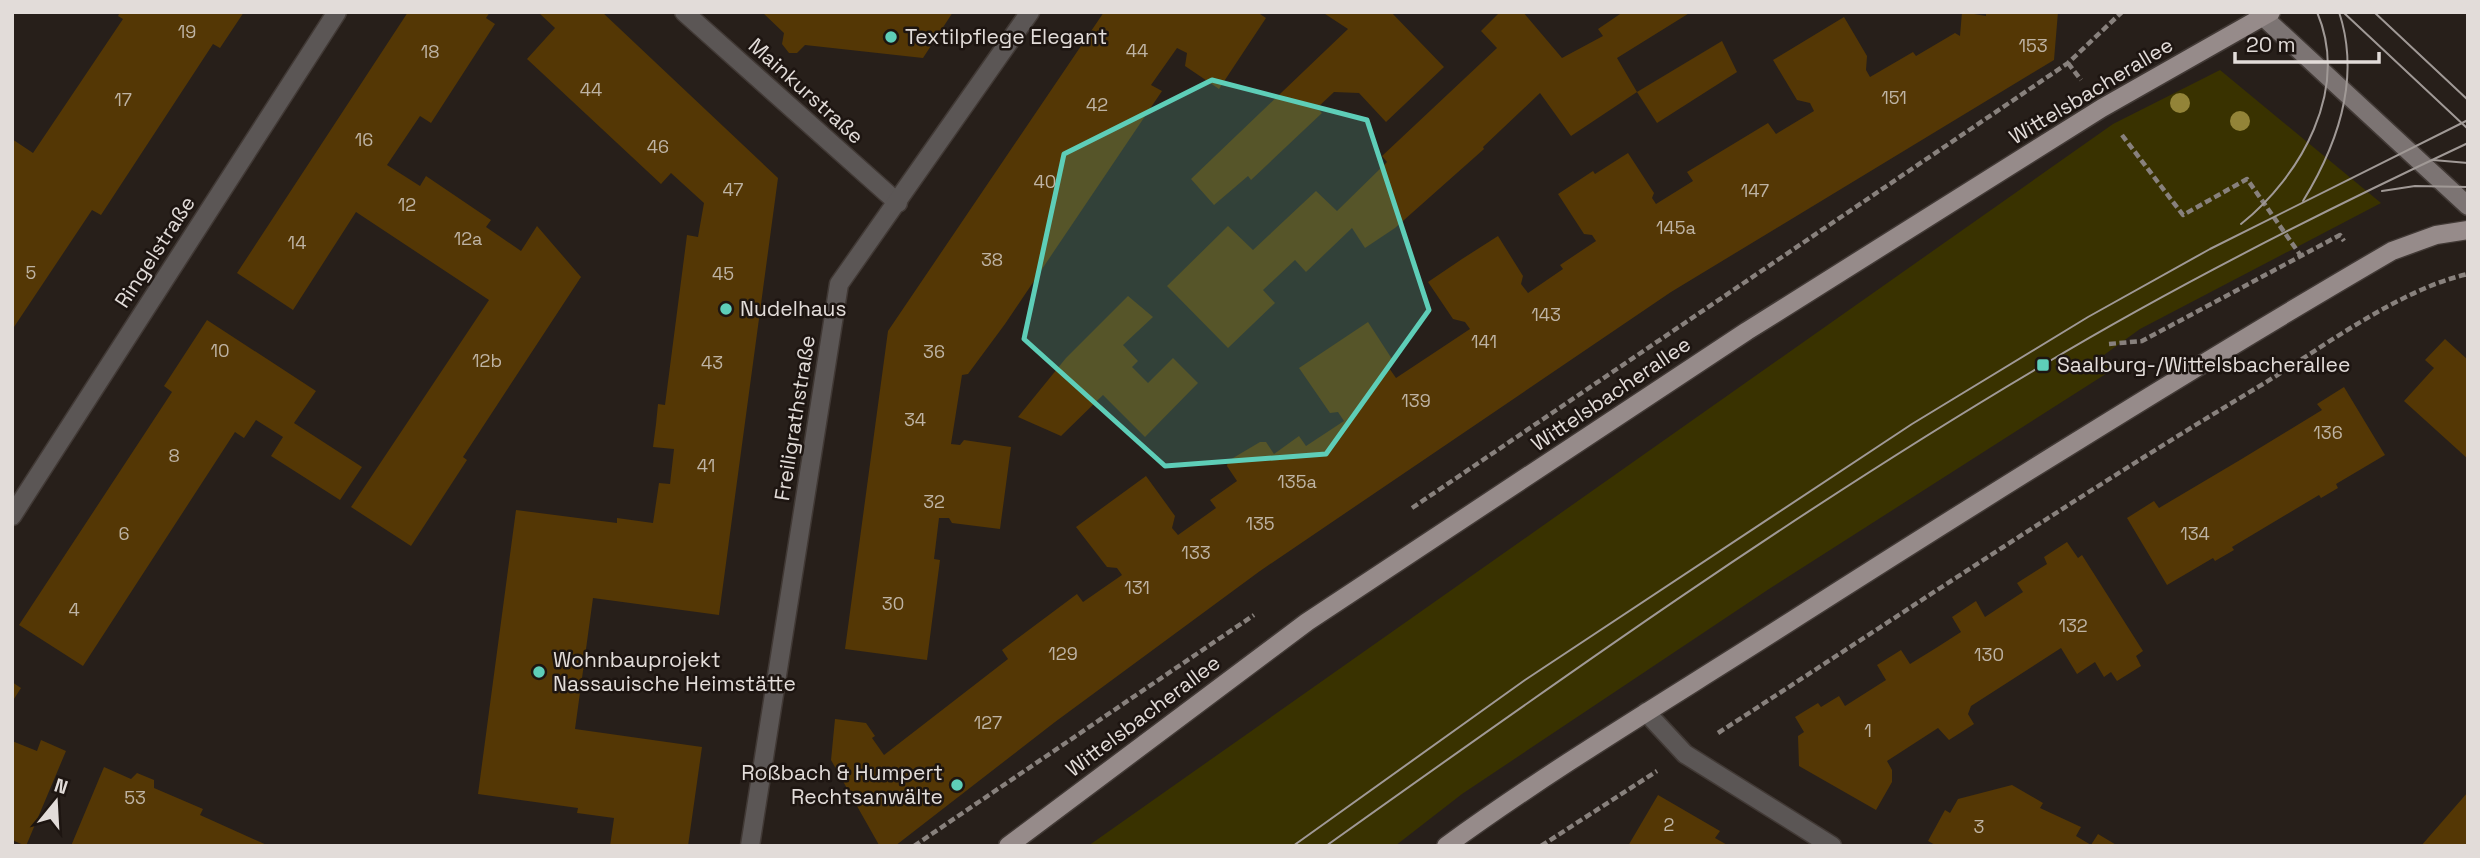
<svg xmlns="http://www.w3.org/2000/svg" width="2480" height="858" viewBox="0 0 2480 858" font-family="'Space Grotesk',sans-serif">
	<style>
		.green { fill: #393200 }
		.building { fill: #543705 }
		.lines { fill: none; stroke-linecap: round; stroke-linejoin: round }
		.street-casing { stroke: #413935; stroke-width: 21 }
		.secondary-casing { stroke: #413935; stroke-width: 21 }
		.primary-casing { stroke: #413935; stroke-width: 21 }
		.path { stroke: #88817d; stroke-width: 4.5; stroke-dasharray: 7 3.5; stroke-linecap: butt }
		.street { stroke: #5b5655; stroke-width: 18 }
		.secondary { stroke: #7c7473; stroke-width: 18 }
		.primary { stroke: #968b8a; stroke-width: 18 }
		.tram { stroke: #a09996; stroke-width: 2 }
		.tree { fill: #938438 }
		.marked { fill: #5eceb8; fill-opacity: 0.2; stroke: #5eceb8; stroke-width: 5; stroke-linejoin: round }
		.poi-dot { fill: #5eceb8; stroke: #1d1511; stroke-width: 2.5 }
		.labels { text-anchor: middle; stroke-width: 5; stroke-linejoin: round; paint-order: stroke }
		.number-label { font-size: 18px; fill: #beb3a4 }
		.poi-label { font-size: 21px; fill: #e2dcd9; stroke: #1d1511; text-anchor: start }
		.street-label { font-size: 21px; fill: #e2dcd9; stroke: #1d1511 }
	</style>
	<rect width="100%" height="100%" fill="#271f1a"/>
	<!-- green -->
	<path class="green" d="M2220,70L2381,203L2140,329L2104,355L2112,370L1769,589L1462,794L1395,846H1088L2113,124Z"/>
	<!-- building -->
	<g class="building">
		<path d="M120,12H244L220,48L213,44L101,215L92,210L12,330V139L33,153L123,19L118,16Z"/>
		<path d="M408,12H490L486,18L495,24L431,123L420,116L387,165L420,186L426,176L491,220L486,227L521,251L537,226L581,277L463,457L467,460L411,546L351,507L489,300L356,212L293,310L237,273Z"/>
		<path d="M538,12H602L778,178L719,615L593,598L575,729L702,747L688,846H610L614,818L577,813L578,808L478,794L516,510L617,523V518L653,523L659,483L670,484L674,449L653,447L656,424L658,404L665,405L687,235L698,237L704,203L671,173L661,184L527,59L555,28Z"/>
		<path d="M762,12H953L923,58L805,45L797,53H789L782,44L784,33Z"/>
		<path d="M1104,12H1257L1266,18L1219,89L1185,66L1187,53L1177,48L1151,85L1162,91L1005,324L968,374L962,375L951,444L960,445L964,440L1011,447L1000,529L952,523L949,518H939L934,559L940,560L927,660L845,649L888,331Z"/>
		<path d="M1322,12H1391L1444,67L1386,122L1359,93L1334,92L1317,108L1322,113L1251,180L1248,176L1214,205L1191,179L1348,29Z"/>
		<path d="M1500,12H1523L1562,58L1603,36L1598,29L1623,12H1691L1617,58L1637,92L1571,136L1540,93L1483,147L1484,149L1395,228L1365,248L1352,228L1306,272L1295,260L1263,290L1275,303L1228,348L1167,286L1228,226L1253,250L1316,191L1337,211L1387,162L1382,156L1497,48L1481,31Z"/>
		<path d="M1962,12L1986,16V12H2058L2054,60L1671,292L1260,571L1055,722L895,846L879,845L831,760L835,719L866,723L875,736L872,738L884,755L1008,659L1002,650L1077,594L1083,602L1122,575L1117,568L1107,567L1076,527L1146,476L1175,516L1172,528L1178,535L1216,508L1210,500L1237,481L1227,466L1228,461L1260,442H1266L1274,454L1299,436L1306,446L1344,421L1338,412L1330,413L1299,368L1368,322L1392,359L1389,368L1396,378L1470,329L1465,322L1453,319L1428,282L1462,259L1498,236L1523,276L1521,284L1528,293L1563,269L1560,265L1596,241L1592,235L1584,234L1558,194L1593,171L1595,174L1628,153L1654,193L1652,198L1656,204L1693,181L1687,172L1768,123L1776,134L1814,111L1810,103L1797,100L1773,60L1844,17L1867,56L1866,70L1870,77L1913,52L1916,56L1955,33L1960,36Z"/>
		<path d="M1722,41L1737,72L1657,123L1637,92Z"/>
		<path d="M1128,296L1153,317L1123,345L1138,361L1132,367L1148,383L1173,358L1198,383L1145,437L1103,395L1061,436L1018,417L1066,358Z"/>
		<path d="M207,320L316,391L294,423L362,467L340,500L271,456L283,437L256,420L244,438L235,432L83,666L19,625L172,392L164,386L166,383Z"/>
		<path d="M2445,339L2468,360V459L2404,401L2434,368L2425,360Z"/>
		<path d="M2344,387L2385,455L2336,484L2338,488L2321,498L2319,495L2232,547L2234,550L2215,561L2213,558L2167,585L2127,518L2154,501L2159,508L2240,460L2322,410L2317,404Z"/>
		<path d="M2067,542L2078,558L2082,555L2143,651L2136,656L2141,666L2117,681L2111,672L2104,677L2095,662L2077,674L2061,648L1971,706L1968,714L1974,724L1949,740L1938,728L1887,761L1892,770V782L1876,810L1799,766L1798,736L1804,732L1795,717L1818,703L1821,707L1839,696L1845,706L1886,680L1877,665L1901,650L1910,664L1936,648L1961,632L1952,617L1976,601L1985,617L2023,592L2017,583L2047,564L2044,557Z"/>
		<path d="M12,682L21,688L12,702Z"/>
		<path d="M41,740L66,751L26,846L12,840V741L37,751Z"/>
		<path d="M104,767L131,779L137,773L154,780V788L203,809L200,815L269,846H71Z"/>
		<path d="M2012,785L2043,803L2040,808L2081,827L2076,836L2091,845L2098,834L2118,846H1937L1928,841L1945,810L1950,813L1958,799Z"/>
		<path d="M2468,792V846H2421Z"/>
		<path d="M1658,795L1720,831L1715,838L1729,846H1628Z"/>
	</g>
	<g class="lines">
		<defs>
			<g id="street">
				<path d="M684,12L898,203"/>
				<path d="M12,516L337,12"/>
				<path d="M1646,712L1685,754L1832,846"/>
				<path d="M750,846L839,284L1030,12"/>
			</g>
			<path id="secondary" d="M2258,12L2468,206"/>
			<g id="primary">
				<path d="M1008,846L1307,622L1747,331L2102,108L2271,12"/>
				<path d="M1446,846C1560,763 1681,692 1799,616C1995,491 2191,368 2392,251L2436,235L2468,230"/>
			</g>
		</defs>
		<!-- street casing -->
		<use href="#street" class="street-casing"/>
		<!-- secondary casing -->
		<use href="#secondary" class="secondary-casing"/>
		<!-- primary casing -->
		<use href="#primary" class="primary-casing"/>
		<!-- path -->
		<g class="path">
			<path d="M2068,63L2081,80"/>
			<path d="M2122,135L2183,215L2247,179L2301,256"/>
			<path d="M2109,344L2142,341L2340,235L2344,241"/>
			<path d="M1412,508L2068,63L2122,12"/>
			<path d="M1718,733C1899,616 2078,495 2263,384C2323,347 2400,289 2468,274"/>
			<path d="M914,846L1254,615"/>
			<path d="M1541,846L1657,771"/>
		</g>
		<!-- street -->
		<use href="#street" class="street"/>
		<!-- secondary -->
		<use href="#secondary" class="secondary"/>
		<!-- primary -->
		<use href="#primary" class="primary"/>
		<!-- tram -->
		<g class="tram">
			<path d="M2343,12L2468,129"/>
			<path d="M2374,12L2468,100"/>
			<path d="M2433,160L2468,163"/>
			<path d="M2382,191L2415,186L2468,187"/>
			<path d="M2303,201C2338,144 2361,78 2339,12"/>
			<path d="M2241,224C2301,176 2350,90 2317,12"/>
			<path d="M1293,846L1525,680L1912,424L2088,317L2210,249L2468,120"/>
			<path d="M1326,846C1560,679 1796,511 2043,365C2180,283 2323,211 2468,143"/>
		</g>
	</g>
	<!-- trees -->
	<g class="tree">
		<circle cx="2180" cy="103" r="10"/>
		<circle cx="2240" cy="121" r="10"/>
	</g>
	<!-- marked area -->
	<path class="marked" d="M1212,80L1367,120L1429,310L1326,454L1165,466L1024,339L1064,154Z"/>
	<!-- markers -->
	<g class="poi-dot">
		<circle cx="891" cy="37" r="7"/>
		<circle cx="726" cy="309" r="7"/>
		<rect x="2036" y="358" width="14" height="14" rx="3.5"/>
		<circle cx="539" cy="672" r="7"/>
		<circle cx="957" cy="785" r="7"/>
	</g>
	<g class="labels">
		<!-- number labels -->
		<g class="number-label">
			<text x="187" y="38">19</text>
			<text x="2033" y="52">153</text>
			<text x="1137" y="57">44</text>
			<text x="430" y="58">18</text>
			<text x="591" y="96">44</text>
			<text x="1894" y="104">151</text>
			<text x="123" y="106">17</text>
			<text x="1097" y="111">42</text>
			<text x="364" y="146">16</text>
			<text x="658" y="153">46</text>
			<text x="1045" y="188">40</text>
			<text x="733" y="196">47</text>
			<text x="1755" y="197">147</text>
			<text x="407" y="211">12</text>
			<text x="1676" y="234">145a</text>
			<text x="468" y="245">12a</text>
			<text x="297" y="249">14</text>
			<text x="992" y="266">38</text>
			<text x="31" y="279">5</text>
			<text x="723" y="280">45</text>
			<text x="1546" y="321">143</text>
			<text x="1484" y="348">141</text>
			<text x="220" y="357">10</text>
			<text x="934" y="358">36</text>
			<text x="487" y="367">12b</text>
			<text x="712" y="369">43</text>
			<text x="1416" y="407">139</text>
			<text x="915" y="426">34</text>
			<text x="2328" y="439">136</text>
			<text x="174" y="462">8</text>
			<text x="706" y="472">41</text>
			<text x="1297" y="488">135a</text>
			<text x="934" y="508">32</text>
			<text x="1260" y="530">135</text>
			<text x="124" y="540">6</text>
			<text x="2195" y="540">134</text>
			<text x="1196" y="559">133</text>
			<text x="1137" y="594">131</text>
			<text x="893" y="610">30</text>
			<text x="74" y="616">4</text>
			<text x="2073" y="632">132</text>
			<text x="1063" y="660">129</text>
			<text x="1989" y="661">130</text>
			<text x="988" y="729">127</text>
			<text x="1868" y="737">1</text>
			<text x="135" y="804">53</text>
			<text x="1669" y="831">2</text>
			<text x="1979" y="833">3</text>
		</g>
		<!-- poi labels -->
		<g class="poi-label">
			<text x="905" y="44">Textilpflege Elegant</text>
			<text x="740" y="316">Nudelhaus</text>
			<text x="2057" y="372">Saalburg-/Wittelsbacherallee</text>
			<text x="553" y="667">Wohnbauprojekt<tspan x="553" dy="24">Nassauische Heimstätte</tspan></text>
			<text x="943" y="780" text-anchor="end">Roßbach &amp; Humpert<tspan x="943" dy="24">Rechtsanwälte</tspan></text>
		</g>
		<!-- street labels -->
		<g class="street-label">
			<text transform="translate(806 91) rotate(42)" y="7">Mainkurstraße</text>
			<text transform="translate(2091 91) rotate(-31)" y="7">Wittelsbacherallee</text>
			<text transform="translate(155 252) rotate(-57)" y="7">Ringelstraße</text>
			<text transform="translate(1611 394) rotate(-34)" y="7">Wittelsbacherallee</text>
			<text transform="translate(795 418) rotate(-81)" y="7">Freiligrathstraße</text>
			<text transform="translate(1143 716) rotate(-37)" y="7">Wittelsbacherallee</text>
		</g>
	</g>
	<!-- border -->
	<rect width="2480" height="858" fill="none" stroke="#e2dcd9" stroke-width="28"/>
	<!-- north arrow -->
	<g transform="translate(56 802) rotate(18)" stroke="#1d1511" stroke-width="5" paint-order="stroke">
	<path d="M0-5L12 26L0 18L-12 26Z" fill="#e2dcd9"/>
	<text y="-10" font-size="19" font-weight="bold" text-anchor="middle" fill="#e2dcd9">N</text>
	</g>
	<!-- scale -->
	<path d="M2235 52v10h144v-10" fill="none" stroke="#e2dcd9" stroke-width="3.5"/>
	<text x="2246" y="52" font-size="21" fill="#e2dcd9" stroke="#1d1511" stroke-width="5" paint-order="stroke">20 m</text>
</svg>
